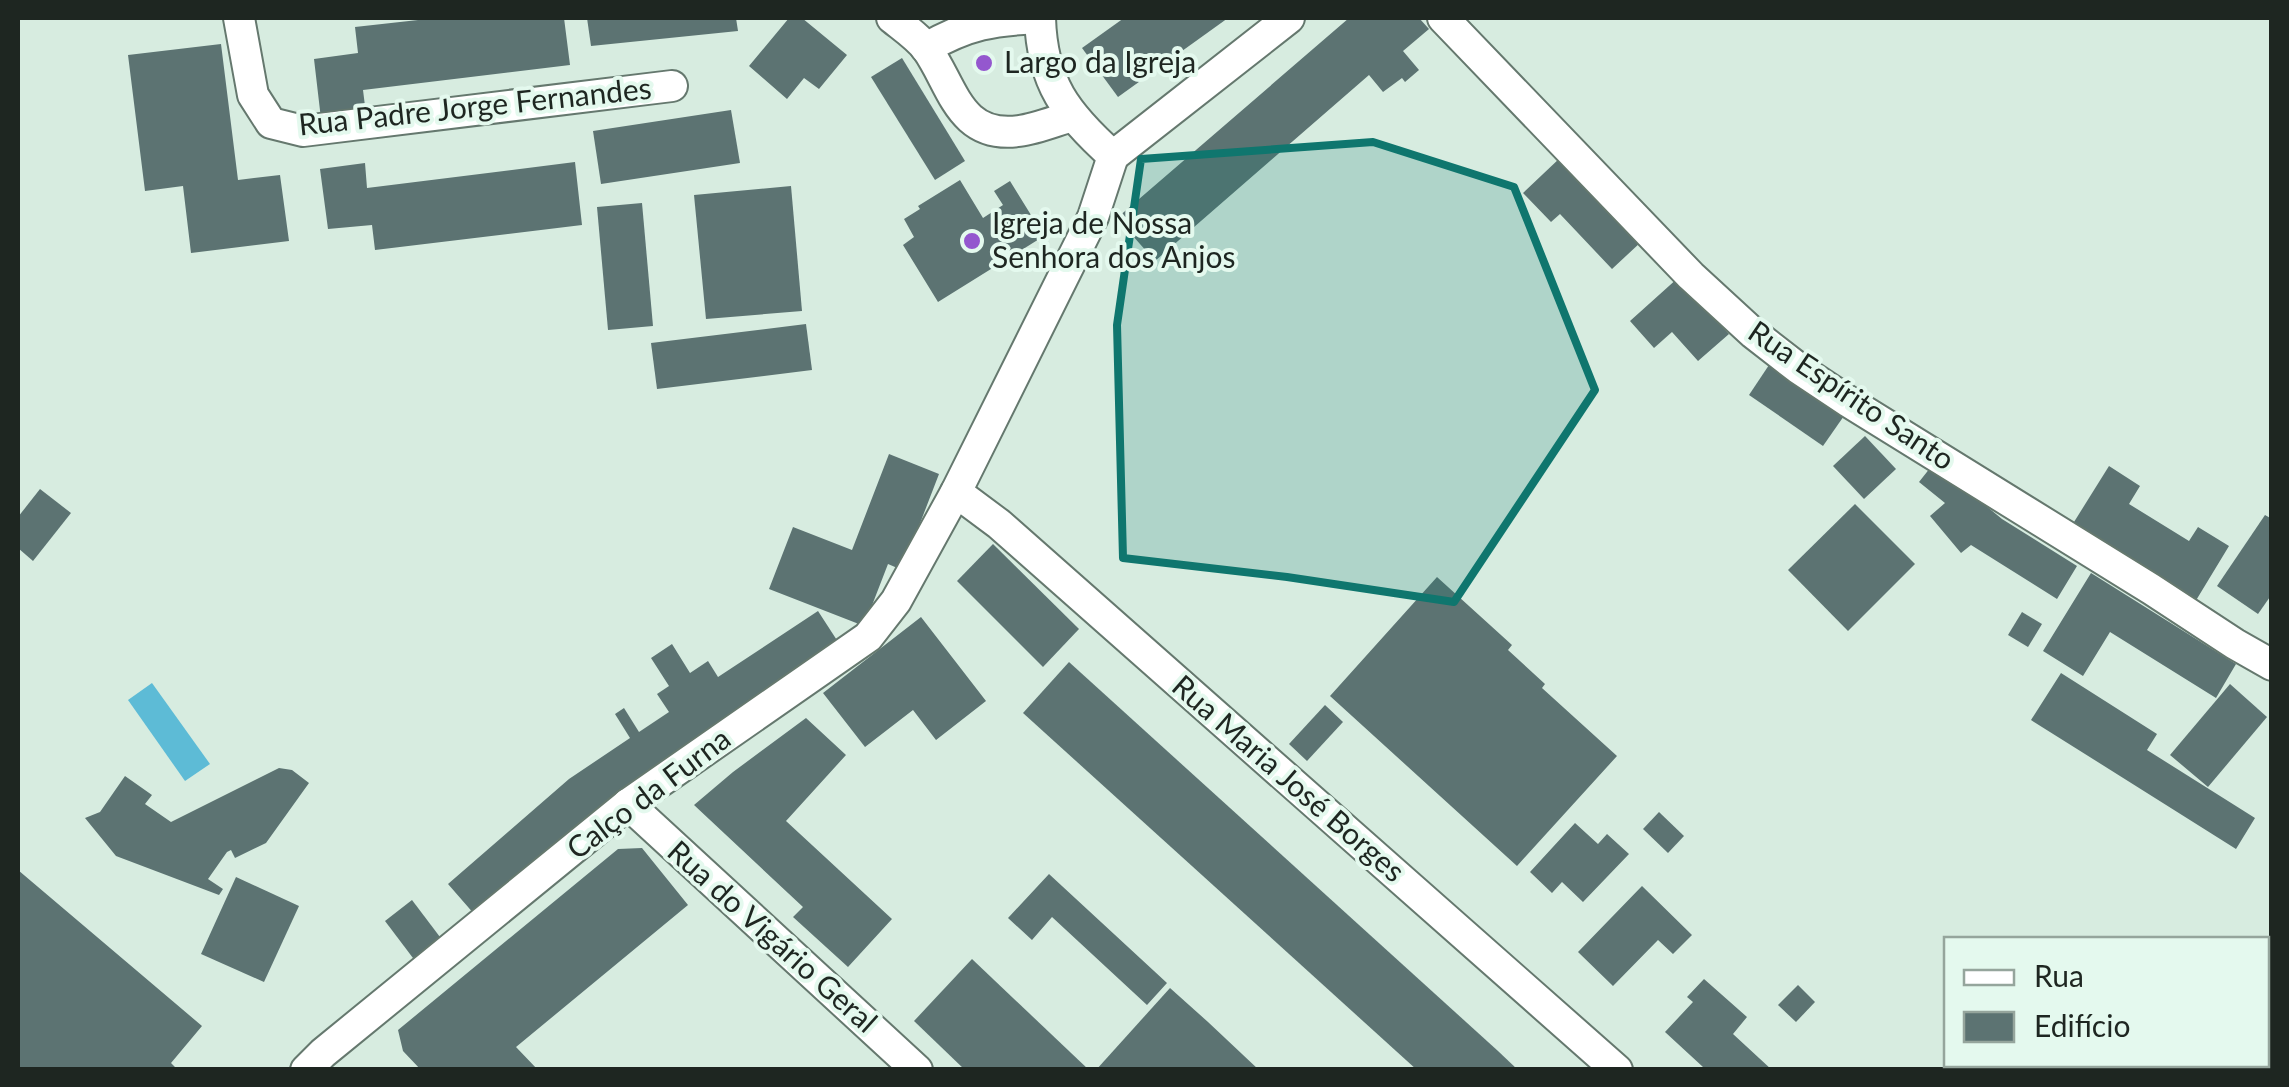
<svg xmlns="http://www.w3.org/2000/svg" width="2289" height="1087" viewBox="0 0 2289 1087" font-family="Lato,sans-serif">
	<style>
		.water { fill: #5dbbd6 }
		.building { fill: #5c7372 }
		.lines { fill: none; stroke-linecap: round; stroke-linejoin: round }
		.minor-casing { stroke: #65786e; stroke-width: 34 }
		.minor { stroke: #fff; stroke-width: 30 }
		.marked { fill: #0f766e; fill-opacity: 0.2; stroke: #0f766e; stroke-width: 8; stroke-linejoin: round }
		.poi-dot { fill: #9457ce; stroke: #e4f9ee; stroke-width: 4 }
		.labels { text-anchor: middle; stroke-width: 8; stroke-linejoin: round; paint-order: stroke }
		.poi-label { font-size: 30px; fill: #1e2621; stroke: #e4f9ee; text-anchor: start }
		.street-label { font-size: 30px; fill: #1e2621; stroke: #e4f9ee }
	</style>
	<rect width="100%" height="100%" fill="#d7ece0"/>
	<!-- water -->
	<path class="water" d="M152,683L210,764L185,781L128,700Z"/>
	<!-- building -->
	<g class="building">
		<path d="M436,18H564L570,65L363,90L366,114L321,119L314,59L358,53L355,27Z"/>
		<path d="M587,18H736L738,31L591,46Z"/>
		<path d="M789,18H802L847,55L819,89L804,78L787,99L749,66Z"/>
		<path d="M1124,18H1228L1118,97L1082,48Z"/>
		<path d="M1349,18H1419L1429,29L1403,51L1419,70L1405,82L1402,78L1383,92L1369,75L1155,261L1117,218Z"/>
		<path d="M221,44L238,180L280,175L289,241L191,253L183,186L145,191L128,55Z"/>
		<path d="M902,58L965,161L935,180L871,77Z"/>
		<path d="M731,110L740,163L601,184L593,131Z"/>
		<path d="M1561,157L1641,242L1612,269L1560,214L1551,222L1523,193Z"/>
		<path d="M575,162L582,225L375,250L372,225L328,229L320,169L365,163L367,188Z"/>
		<path d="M960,180L983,218L1003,205L994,191L1010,181L1044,236L938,302L903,245L914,237L904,219L920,209L918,206Z"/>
		<path d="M791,186L802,311L706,319L694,195Z"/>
		<path d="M642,203L653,326L608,330L597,207Z"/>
		<path d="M1679,277L1729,334L1698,361L1672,332L1654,348L1630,321Z"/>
		<path d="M806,324L812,370L657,389L651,343Z"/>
		<path d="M1771,362L1846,413L1823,446L1749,395Z"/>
		<path d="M1865,436L1896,469L1864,499L1833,466Z"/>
		<path d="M889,454L939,474L902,570L888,564L864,626L769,589L793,527L852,550Z"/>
		<path d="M1934,463L2002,519L2077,566L2057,599L1971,545L1961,553L1930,516L1945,503L1919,482Z"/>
		<path d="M2109,466L2140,486L2129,504L2189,541L2198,527L2229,546L2192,607L2069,530Z"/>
		<path d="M40,489L71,513L33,561L18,548V517Z"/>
		<path d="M1855,504L1915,564L1848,631L1788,570Z"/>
		<path d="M2265,515L2272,519V594L2258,614L2217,586Z"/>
		<path d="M993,544L1079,629L1043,667L957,581Z"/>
		<path d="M2091,573L2236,664L2216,698L2110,632L2083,676L2043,651Z"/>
		<path d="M1437,577L1512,645L1508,650L1545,684L1542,688L1617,756L1517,866L1330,696Z"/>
		<path d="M818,611L842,648L595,810L475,915L448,884L569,779L630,738L615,714L624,708L639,732L669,712L657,694L669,686L651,658L672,644L690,673L708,661L718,677Z"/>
		<path d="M2022,612L2042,624L2028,647L2008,635Z"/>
		<path d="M921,617L986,701L936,740L913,710L865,747L823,693Z"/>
		<path d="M1069,662L1498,1051L1518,1070H1417L1023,713Z"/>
		<path d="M2061,673L2157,734L2147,750L2255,818L2236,849L2031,720Z"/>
		<path d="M2230,684L2267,717L2208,787L2170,755Z"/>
		<path d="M1325,705L1343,722L1307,761L1289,744Z"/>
		<path d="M806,718L846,755L786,821L892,919L848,967L793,917L803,907L694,805L733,772Z"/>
		<path d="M279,768L292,770L309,783L266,843L235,858L231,850L227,852L208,879L223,889L219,895L116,856L85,818L100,812L125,776L152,795L145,804L171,822Z"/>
		<path d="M1659,812L1684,836L1668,853L1643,829Z"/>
		<path d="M1575,823L1598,844L1607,834L1629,854L1583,902L1562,882L1552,893L1530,872Z"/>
		<path d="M642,848L688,905L516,1047L538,1070H421L403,1051L398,1030L618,849Z"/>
		<path d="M18,870L202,1026L171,1063L178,1070H18Z"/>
		<path d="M1049,874L1167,983L1147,1005L1052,917L1032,940L1008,918Z"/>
		<path d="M236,877L299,906L264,982L201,954Z"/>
		<path d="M1642,886L1692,935L1673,954L1658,940L1613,986L1578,952Z"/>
		<path d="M412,900L443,941L416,962L385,921Z"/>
		<path d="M972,959L1089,1070H965L914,1021Z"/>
		<path d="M1704,979L1747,1017L1733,1034L1772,1070H1701L1703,1067L1665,1032L1693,1002L1687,997Z"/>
		<path d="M1798,985L1815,1002L1796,1022L1778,1005Z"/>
		<path d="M1170,988L1208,1022L1259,1070H1096Z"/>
	</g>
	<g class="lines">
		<defs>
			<g id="minor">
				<path d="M239,18L253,95L271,123L303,131L672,86"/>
				<path d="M892,18C903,27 918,37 927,49C953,86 959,139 1019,131C1036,129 1055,121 1072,116"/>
				<path d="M1040,18C1042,83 1066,114 1113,156"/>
				<path d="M1443,18L1691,276L1753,333L1798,368L1849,402L2151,589L2235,644L2272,665"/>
				<path d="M926,48C968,24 993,20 1040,18"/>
				<path d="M1113,156L1289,18"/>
				<path d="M956,492L999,524L1617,1070"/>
				<path d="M628,804L917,1070"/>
				<path d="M306,1070L323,1053L628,804L868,637L896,601L956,492L1093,217L1113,156"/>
			</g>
		</defs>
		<!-- minor casing -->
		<use href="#minor" class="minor-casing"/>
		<!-- minor -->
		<use href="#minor" class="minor"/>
	</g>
	<!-- marked area -->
	<path class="marked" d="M1373,142L1514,187L1595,390L1454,602L1287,577L1123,558L1117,325L1141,159Z"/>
	<!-- markers -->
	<g class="poi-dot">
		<circle cx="984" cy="63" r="10"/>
		<circle cx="972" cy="241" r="10"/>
	</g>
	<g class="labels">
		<!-- poi labels -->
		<g class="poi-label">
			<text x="1004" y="73">Largo da Igreja</text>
			<text x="992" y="234">Igreja de Nossa<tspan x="992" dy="34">Senhora dos Anjos</tspan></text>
		</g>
		<!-- street labels -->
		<g class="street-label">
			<text transform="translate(475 107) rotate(-6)" y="10">Rua Padre Jorge Fernandes</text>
			<text transform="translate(1851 396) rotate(34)" y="10">Rua Espírito Santo</text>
			<text transform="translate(1288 779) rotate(41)" y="10">Rua Maria José Borges</text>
			<text transform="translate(649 794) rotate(-37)" y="10">Calço da Furna</text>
			<text transform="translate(772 937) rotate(42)" y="10">Rua do Vigário Geral</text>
		</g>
	</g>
	<!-- border -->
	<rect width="2289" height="1087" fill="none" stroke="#1e2621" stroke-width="40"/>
	<!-- legend -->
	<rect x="1944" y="937" width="325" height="130" fill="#e4f9ee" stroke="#95a59c" stroke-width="2.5"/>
	<rect x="1964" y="970" width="50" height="15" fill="#ffffff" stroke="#95a59c" stroke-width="2.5"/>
	<text x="2034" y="987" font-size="30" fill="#1e2621">Rua</text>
	<rect x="1964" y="1012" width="50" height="30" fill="#5c7372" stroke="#95a59c" stroke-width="2.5"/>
	<text x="2034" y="1037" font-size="30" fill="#1e2621">Edifício</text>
</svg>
